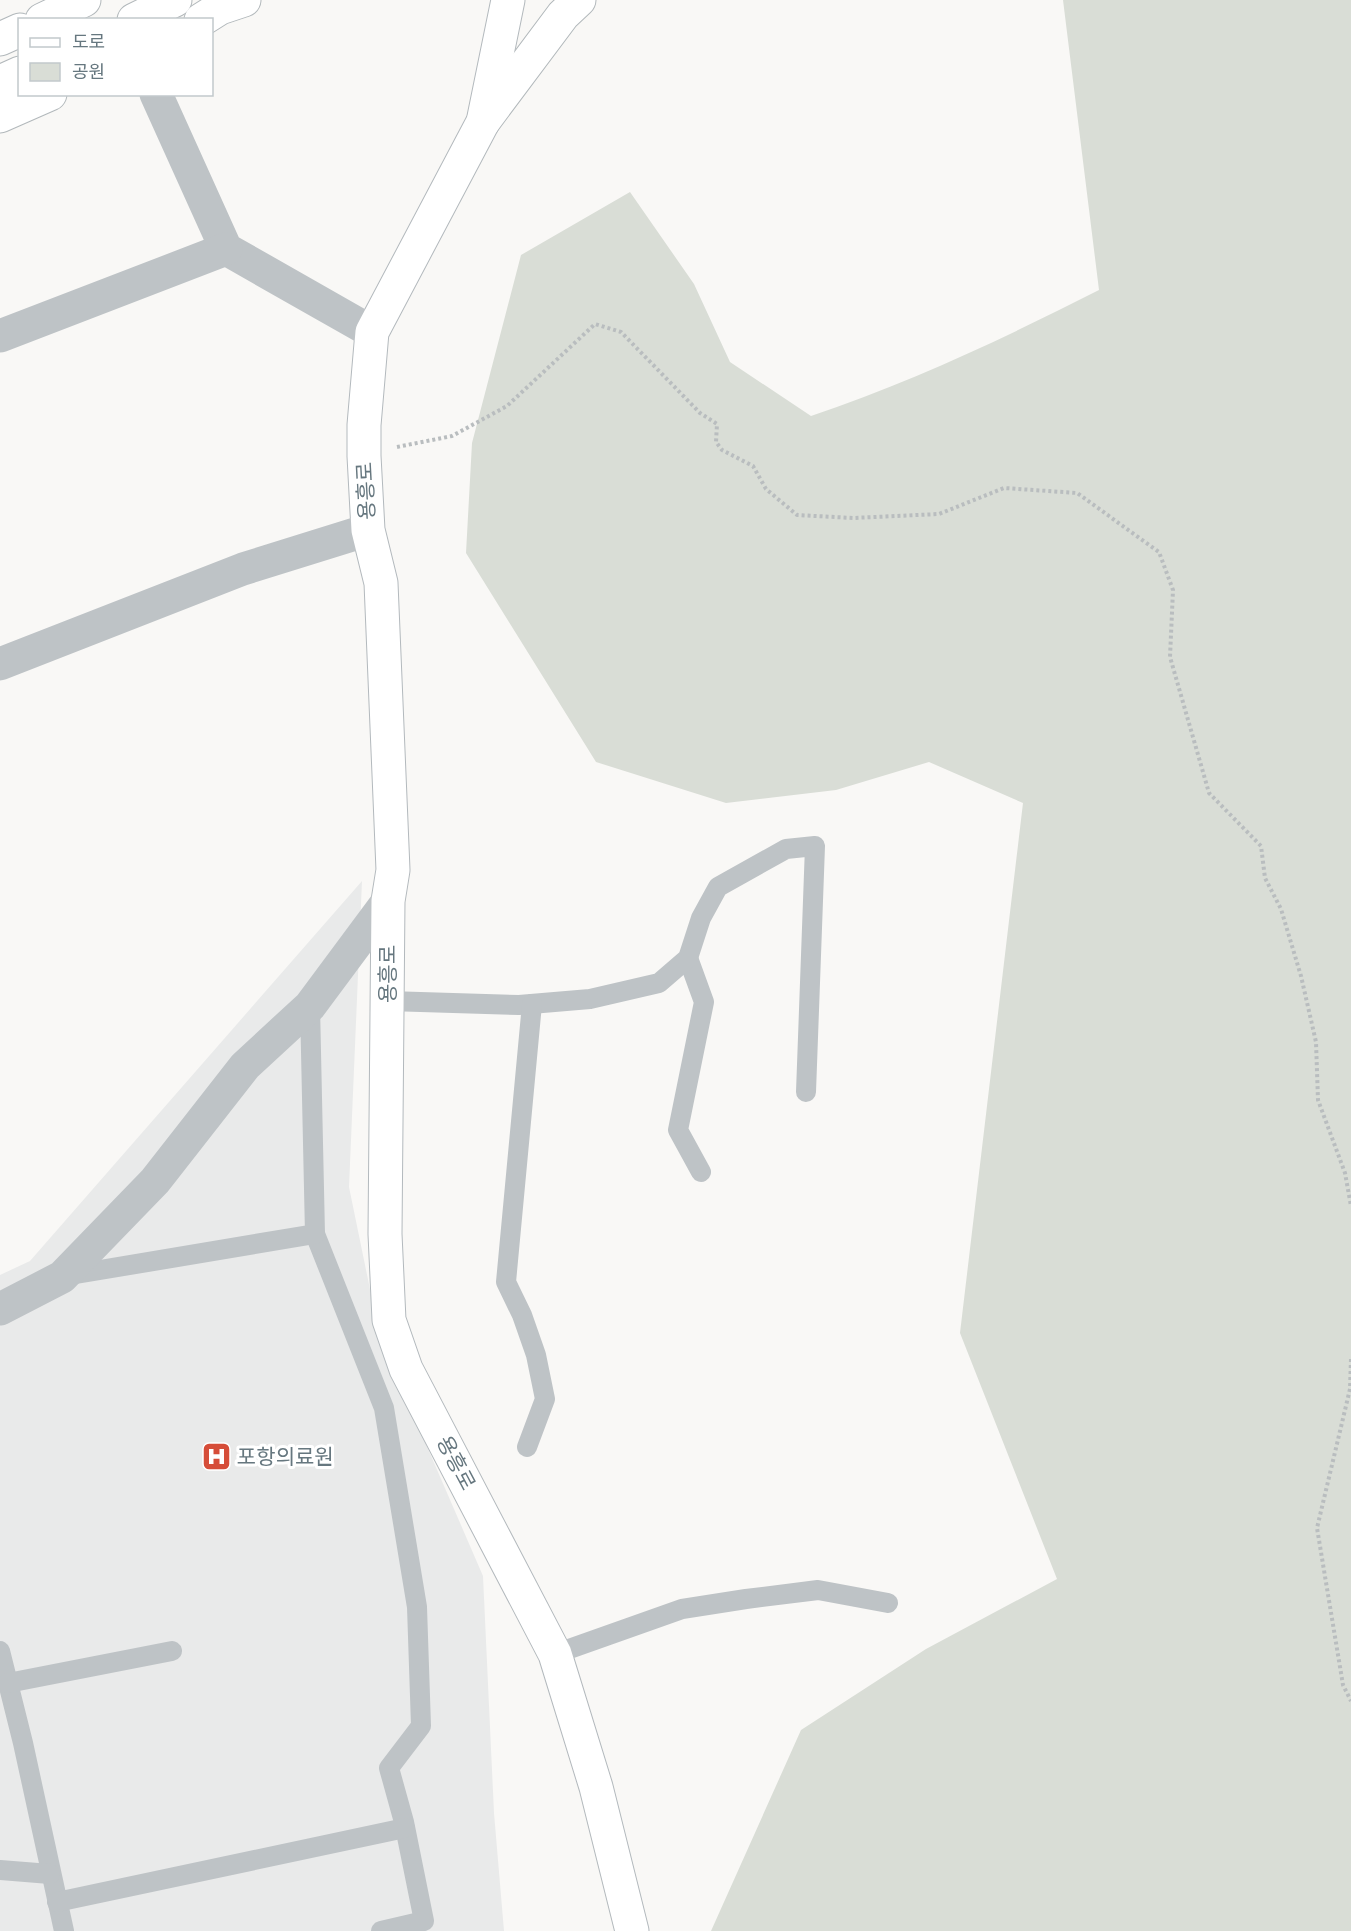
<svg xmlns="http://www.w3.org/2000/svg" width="1351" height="1931" viewBox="0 0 1351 1931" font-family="'Noto Sans','Noto Sans KR',sans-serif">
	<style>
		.built { fill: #e9eaea }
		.green { fill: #d9ddd6 }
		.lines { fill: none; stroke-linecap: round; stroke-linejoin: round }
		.secondary-casing { stroke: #b3b9bd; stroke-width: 35 }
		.primary-casing { stroke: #b2b8bb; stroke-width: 35 }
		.path { stroke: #b9bdbf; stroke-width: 4; stroke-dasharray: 3 3; stroke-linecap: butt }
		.lane { stroke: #bec3c6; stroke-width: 20 }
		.street { stroke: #bec3c6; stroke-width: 33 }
		.secondary { stroke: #fff; stroke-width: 33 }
		.primary { stroke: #fff; stroke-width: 33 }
		.labels { text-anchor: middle; stroke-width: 6; stroke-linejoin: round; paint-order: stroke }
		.street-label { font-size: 21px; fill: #66777f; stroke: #fff }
		.poi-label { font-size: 21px; fill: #66777f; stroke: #fff; text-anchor: start }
	</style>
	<rect width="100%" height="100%" fill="#f9f8f6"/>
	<!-- built -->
	<path class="built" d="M362,881L349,1187L380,1338L483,1576L494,1813L504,1931H0V1275L30,1261Z"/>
	<!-- green -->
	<path class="green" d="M1063,0H1351V1931H711L801,1730L926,1649L1057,1579L960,1333L1023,803L929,762L836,790L726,803L596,762L466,553L472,443L521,255L630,192L694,284L730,362L811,416C911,382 1005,338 1099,290Z"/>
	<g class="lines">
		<defs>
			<path id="secondary" d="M508,0L483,122L372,332L364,425V456L368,530L381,583L393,870L388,901L385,1234L389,1320L406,1369L555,1654L596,1787L632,1931"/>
			<g id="primary">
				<path d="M42,20L84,0"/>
				<path d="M134,20L175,0"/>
				<path d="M201,20L220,8L244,0"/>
				<path d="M0,39L20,30"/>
				<path d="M0,82L20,73"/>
				<path d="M0,116L50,94"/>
				<path d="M483,122L563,15L579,0"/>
			</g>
		</defs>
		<!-- secondary casing -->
		<use href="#secondary" class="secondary-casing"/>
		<!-- primary casing -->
		<use href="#primary" class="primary-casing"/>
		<!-- path -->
		<g class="path">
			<path d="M397,447L452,436L507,406L595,324L621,332L700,413L717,424L716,442L722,450L753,466L766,489L797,515L853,518L939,514L1004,488L1077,493L1159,552L1173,590L1170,657L1209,793L1261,846L1265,878L1281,909L1301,976L1316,1042L1318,1100L1345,1173L1351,1206"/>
			<path d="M1351,1359L1350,1389L1317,1528L1343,1685L1351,1701"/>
		</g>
		<!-- lane -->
		<g class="lane">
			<path d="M688,958L704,1002L678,1130L701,1172"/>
			<path d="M388,1001L519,1005L590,999L659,983L688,958L701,918L718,887L786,849L815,846L806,1092"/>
			<path d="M315,1234L384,1408L417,1607L421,1726L389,1768L404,1822L424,1921L381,1931"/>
			<path d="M64,1276L315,1234L310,1006"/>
			<path d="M527,1447L545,1399L536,1355L522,1315L506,1282L532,1004"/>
			<path d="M0,1651L23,1743L64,1931"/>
			<path d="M555,1654L682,1609L746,1599L818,1590L888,1603"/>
			<path d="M8,1683L172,1651"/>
			<path d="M0,1870L50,1874"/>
			<path d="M57,1902L405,1828"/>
		</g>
		<!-- street -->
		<g class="street">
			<path d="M156,94L226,249L372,332"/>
			<path d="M0,336L226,249"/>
			<path d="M0,664L243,569L368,530"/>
			<path d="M0,1309L62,1277L155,1181L245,1066L310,1006L388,901"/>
		</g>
		<!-- secondary -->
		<use href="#secondary" class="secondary"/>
		<!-- primary -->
		<use href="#primary" class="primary"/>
	</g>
	<!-- icons -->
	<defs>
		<symbol id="hospital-square" viewBox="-11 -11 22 22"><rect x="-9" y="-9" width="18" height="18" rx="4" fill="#d64d39" stroke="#fff"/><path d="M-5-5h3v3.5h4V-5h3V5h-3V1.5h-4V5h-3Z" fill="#fff"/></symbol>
	</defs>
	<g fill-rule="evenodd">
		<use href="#hospital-square" x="200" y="1440" width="33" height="33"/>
	</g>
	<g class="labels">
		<!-- street labels -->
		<g class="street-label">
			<text transform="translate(366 491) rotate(-93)" y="7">용흥로</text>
			<text transform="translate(388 974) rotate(-90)" y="7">용흥로</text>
			<text transform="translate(456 1463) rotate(62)" y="7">용흥로</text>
		</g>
		<!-- poi labels -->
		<g class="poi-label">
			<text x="237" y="1464">포항의료원</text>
		</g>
	</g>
	<!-- legend -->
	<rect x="18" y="18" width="195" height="78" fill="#ffffff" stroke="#c2c9cc" stroke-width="1.5"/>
	<rect x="30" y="38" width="30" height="9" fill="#ffffff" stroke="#c2c9cc" stroke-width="1.5"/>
	<text x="72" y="48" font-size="18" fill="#66777f">도로</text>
	<rect x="30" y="63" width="30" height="18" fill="#d9ddd6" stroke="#c2c9cc" stroke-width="1.5"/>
	<text x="72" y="78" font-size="18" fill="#66777f">공원</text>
</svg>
